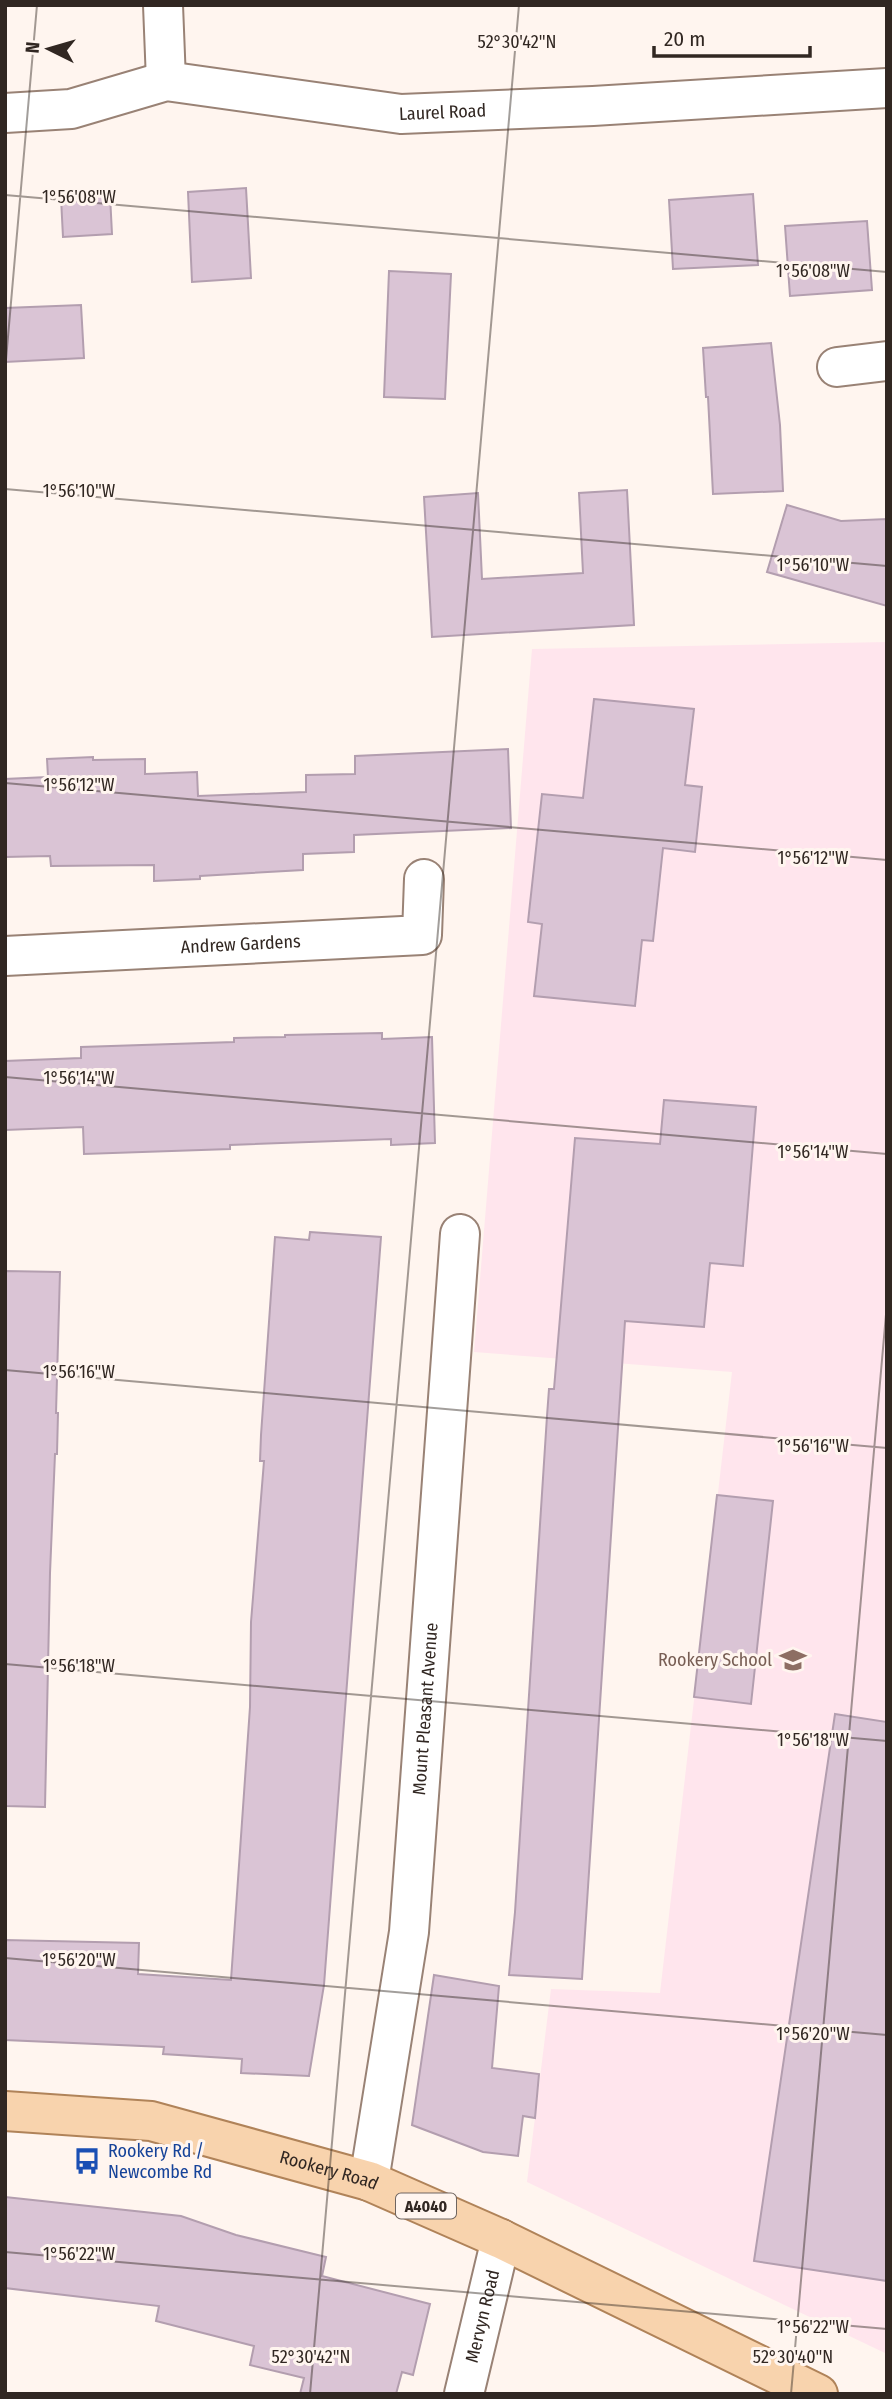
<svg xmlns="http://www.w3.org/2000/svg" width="892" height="2399" viewBox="0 0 892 2399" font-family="'Fira Sans Condensed',sans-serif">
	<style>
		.education { fill: #ffe5ed }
		.building { fill: #dac4d5; stroke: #b39eaf; stroke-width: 2 }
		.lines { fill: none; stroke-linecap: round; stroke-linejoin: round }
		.minor-casing { stroke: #998275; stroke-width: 42 }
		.primary-casing { stroke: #b08359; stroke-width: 42 }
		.minor { stroke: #fff; stroke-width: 38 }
		.primary { stroke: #f8d3ad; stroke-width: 38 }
		.ticks { fill: none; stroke: #312722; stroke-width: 2; stroke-opacity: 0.45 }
		.labels { text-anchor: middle; stroke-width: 6; stroke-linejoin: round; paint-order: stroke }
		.shield { fill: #fff5ef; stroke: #6f6560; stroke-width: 2 }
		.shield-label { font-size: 16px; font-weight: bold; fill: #312722 }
		.street-label { font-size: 18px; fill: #312722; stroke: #fff5ef }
		.education-label { font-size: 18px; fill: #785e54; stroke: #fff5ef; text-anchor: end }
		.transit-label { font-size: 18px; fill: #164399; stroke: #fff5ef; text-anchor: start }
		.ticks-label { font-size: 18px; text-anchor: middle; fill: #312722; stroke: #fff5ef; stroke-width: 6; stroke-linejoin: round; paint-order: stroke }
	</style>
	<rect width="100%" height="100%" fill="#fff5ef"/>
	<!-- education -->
	<path class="education" d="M887,642V2354L527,2182L551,1989L660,1993L732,1372L474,1352L532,649Z"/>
	<!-- building -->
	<g class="building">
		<path d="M246,188L251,278L192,282L188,192Z"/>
		<path d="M753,194L758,265L673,269L669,200Z"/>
		<path d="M110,195L112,234L63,237L61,198Z"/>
		<path d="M867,221L872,290L790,296L785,226Z"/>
		<path d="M389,271L451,274L445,399L384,397Z"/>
		<path d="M81,305L84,358L5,362V308Z"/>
		<path d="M771,343L780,425L783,491L713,494L708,397H706L703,348Z"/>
		<path d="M627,490L634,625L432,637L424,497L478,493L482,579L583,573L579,493Z"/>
		<path d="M787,505L841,521L887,519V606L767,572Z"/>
		<path d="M594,699L694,709L685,785L702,787L695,852L663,848L653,941L642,940L635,1006L534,996L542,924L528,922L542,794L583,798Z"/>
		<path d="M508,749L511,828L354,835V852L303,854V870L200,876V879L154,881V865L51,866L50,856L5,857V779L48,777L47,759L93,757V760L145,759V774L197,772L198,796L306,792V775L355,774V756Z"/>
		<path d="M382,1033V1039L432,1037L435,1143L391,1145V1139L230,1145V1149L84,1154L83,1127L5,1130V1061L81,1058V1047L234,1042V1038L285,1037V1035Z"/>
		<path d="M664,1100L756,1107L743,1266L710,1263L704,1327L625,1321L582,1979L509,1975L515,1912L547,1416L549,1389H554L575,1138L660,1144Z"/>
		<path d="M310,1232L381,1237L324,1985L309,2076L241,2073L242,2059L163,2054L164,2047L5,2040V1940L139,1943L138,1974L231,1980L250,1707L251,1622L264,1461H260L261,1435L275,1237L309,1240Z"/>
		<path d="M5,1271L60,1272L56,1413H58L57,1454H55L50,1573L45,1807L5,1806Z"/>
		<path d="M717,1495L773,1501L751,1704L694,1697Z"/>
		<path d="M835,1714L887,1722V2281L754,2261Z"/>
		<path d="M434,1975L499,1986L492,2068L539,2074L535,2118L523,2116L518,2156L483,2152L412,2125Z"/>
		<path d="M5,2197L181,2216L236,2235L326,2257L322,2276L430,2304L413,2375L402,2372L396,2394H300L304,2378L250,2365L254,2346L156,2321L159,2306L5,2288Z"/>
	</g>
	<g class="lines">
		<defs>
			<g id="minor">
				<path d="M163,5L166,81"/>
				<path id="s1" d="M5,113L71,109L166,81L401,114L593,106L887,88"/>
				<path d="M837,367L887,361"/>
				<path id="s2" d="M5,956L422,935L424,879"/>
				<path id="s3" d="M369,2181L409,1932L460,1234"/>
				<path id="s4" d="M464,2394L501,2239"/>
			</g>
			<g id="primary">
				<path id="s5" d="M5,2111L151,2121L369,2181L501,2239L818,2394"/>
			</g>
		</defs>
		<!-- minor casing -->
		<use href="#minor" class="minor-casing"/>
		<!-- primary casing -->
		<use href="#primary" class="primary-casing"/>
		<!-- minor -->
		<use href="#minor" class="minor"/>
		<!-- primary -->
		<use href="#primary" class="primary"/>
	</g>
	<!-- ticks -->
	<path class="ticks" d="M5,195L887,272M5,371L37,5M5,489L887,566M5,783L887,860M5,1077L887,1154M5,1370L887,1448M5,1664L887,1741M5,1958L887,2035M5,2252L887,2329M310,2394L519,5M791,2394L887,1303"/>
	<!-- icons -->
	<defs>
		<symbol id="school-bare" viewBox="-9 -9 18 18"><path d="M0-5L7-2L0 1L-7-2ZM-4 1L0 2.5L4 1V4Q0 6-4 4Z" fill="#8d6e63" stroke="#fff5ef" stroke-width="2.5" paint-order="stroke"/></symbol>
		<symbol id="bus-bare" viewBox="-9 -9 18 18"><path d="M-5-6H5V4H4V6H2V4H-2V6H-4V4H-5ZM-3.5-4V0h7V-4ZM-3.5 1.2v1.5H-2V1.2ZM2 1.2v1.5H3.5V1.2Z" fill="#1a4fb4" stroke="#fff5ef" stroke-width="2.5" paint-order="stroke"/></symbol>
	</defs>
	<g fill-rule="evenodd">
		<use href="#school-bare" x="774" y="1641" width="38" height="38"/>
		<use href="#bus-bare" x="68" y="2142" width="38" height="38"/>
	</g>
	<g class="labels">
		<!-- shield labels -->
		<rect class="shield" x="396" y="2193.5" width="60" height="25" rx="5"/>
		<g class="shield-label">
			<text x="426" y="2212">A4040</text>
		</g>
		<!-- street labels -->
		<g class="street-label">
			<text dy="6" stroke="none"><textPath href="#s1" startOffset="444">Laurel Road</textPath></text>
			<text dy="6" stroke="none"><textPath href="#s2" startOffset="236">Andrew Gardens</textPath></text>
			<text dy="6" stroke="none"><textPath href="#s3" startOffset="476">Mount Pleasant Avenue</textPath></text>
			<text dy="6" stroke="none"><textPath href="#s5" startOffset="331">Rookery Road</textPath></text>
			<text dy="6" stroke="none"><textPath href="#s4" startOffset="80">Mervyn Road</textPath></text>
		</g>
		<!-- education labels -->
		<g class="education-label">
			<text x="772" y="1666">Rookery School</text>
		</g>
		<!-- transit labels -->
		<g class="transit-label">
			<text x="108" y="2157">Rookery Rd /<tspan x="108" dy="21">Newcombe Rd</tspan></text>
		</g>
	</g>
	<g class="ticks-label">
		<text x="517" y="48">52°30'42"N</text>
		<text x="79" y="203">1°56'08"W</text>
		<text x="813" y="277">1°56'08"W</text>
		<text x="79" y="497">1°56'10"W</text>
		<text x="813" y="571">1°56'10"W</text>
		<text x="79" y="791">1°56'12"W</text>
		<text x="813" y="864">1°56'12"W</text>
		<text x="79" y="1084">1°56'14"W</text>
		<text x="813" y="1158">1°56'14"W</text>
		<text x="79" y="1378">1°56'16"W</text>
		<text x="813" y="1452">1°56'16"W</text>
		<text x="79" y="1672">1°56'18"W</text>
		<text x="813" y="1746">1°56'18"W</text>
		<text x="79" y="1966">1°56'20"W</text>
		<text x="813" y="2040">1°56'20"W</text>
		<text x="79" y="2260">1°56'22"W</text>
		<text x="813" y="2333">1°56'22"W</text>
		<text x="311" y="2363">52°30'42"N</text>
		<text x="793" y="2363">52°30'40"N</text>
	</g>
	<!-- border -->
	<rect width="892" height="2399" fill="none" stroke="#312722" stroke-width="14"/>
	<!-- north arrow -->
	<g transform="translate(49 49) rotate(275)" stroke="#fff5ef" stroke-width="5" paint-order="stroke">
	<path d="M0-5L12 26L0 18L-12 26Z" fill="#312722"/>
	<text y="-10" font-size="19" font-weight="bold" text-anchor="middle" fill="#312722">N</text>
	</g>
	<!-- scale -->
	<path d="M654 46v10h156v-10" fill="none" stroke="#312722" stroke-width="3.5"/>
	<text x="664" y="46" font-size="21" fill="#312722" stroke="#fff5ef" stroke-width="5" paint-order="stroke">20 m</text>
</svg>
